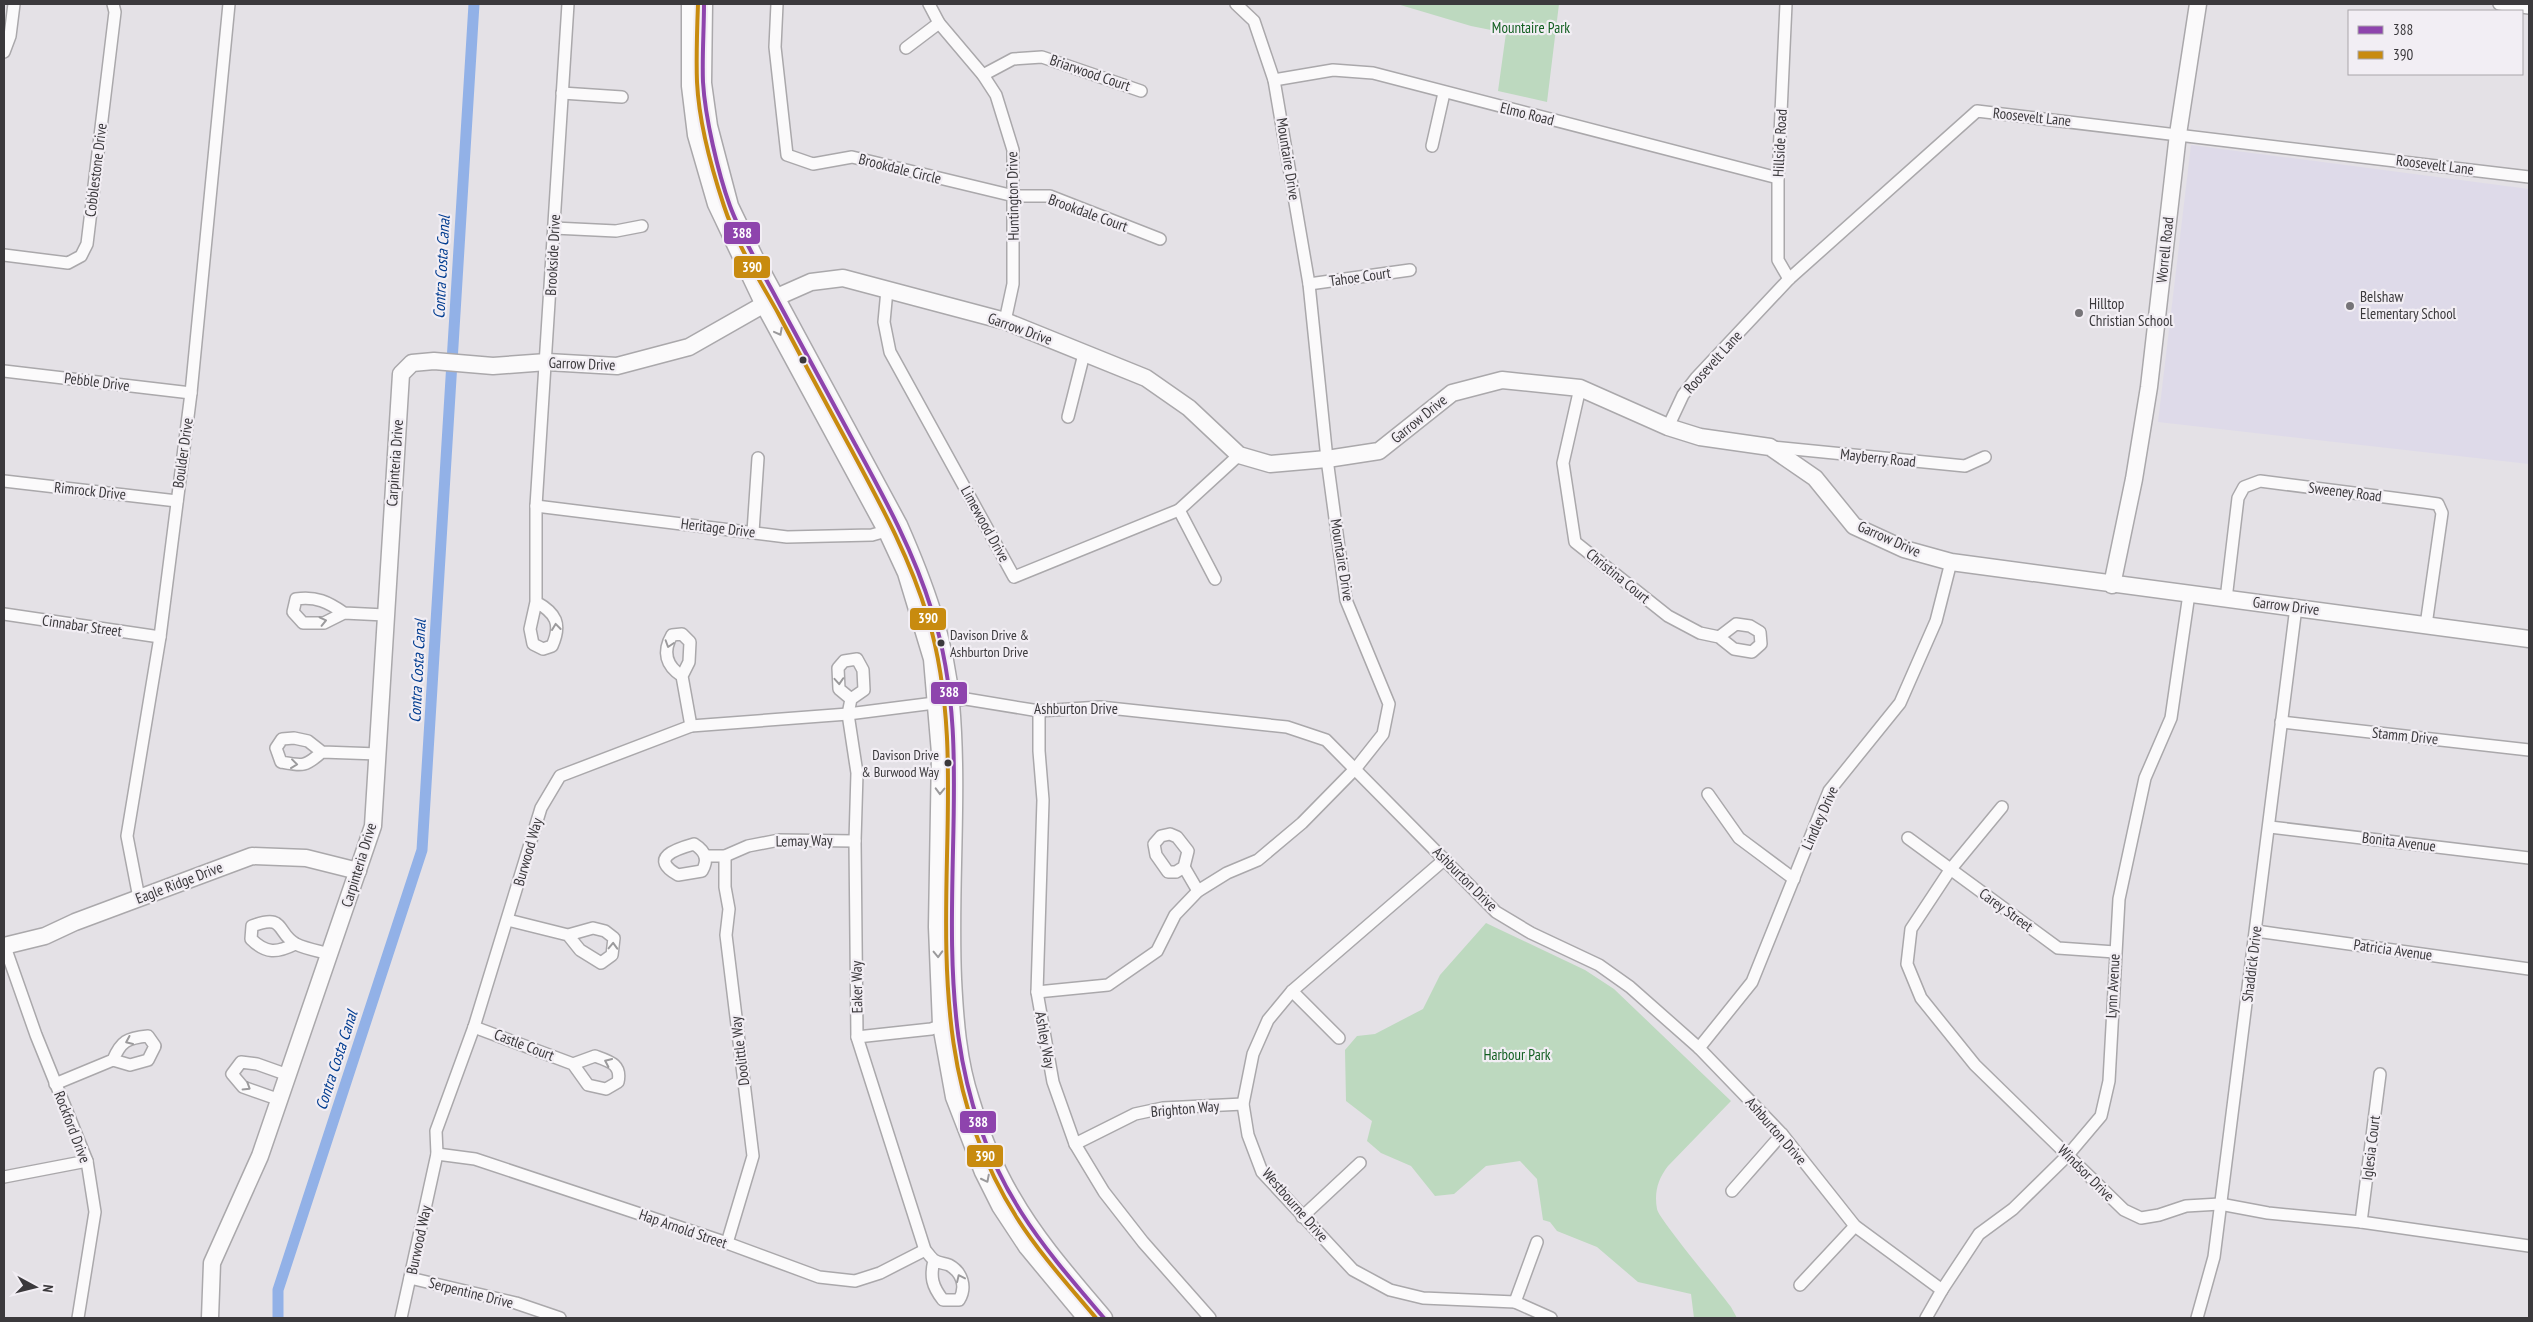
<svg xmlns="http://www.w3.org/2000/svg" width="2533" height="1322" viewBox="0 0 2533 1322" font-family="'PT Sans Narrow',sans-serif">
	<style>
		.education { fill: #dedae9 }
		.green { fill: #bdd9bf }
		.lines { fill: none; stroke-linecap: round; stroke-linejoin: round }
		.canal { stroke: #92b1e7; stroke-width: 11 }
		.street-casing { stroke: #aaa8ab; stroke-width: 14 }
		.secondary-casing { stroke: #aaa8ab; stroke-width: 19 }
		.street { stroke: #fbfafb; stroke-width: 11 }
		.secondary { stroke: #fbfafb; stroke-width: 16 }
		.bus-1-casing { stroke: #f2eef4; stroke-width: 8 }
		.bus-2-casing { stroke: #f2eef4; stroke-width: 8 }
		.bus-1 { stroke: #8e44ad; stroke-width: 4 }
		.bus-2 { stroke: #c88b0f; stroke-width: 4 }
		.oneway { stroke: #9b9a9c }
		.poi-dot { fill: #767478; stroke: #f2eef4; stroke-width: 2 }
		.bus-dot { fill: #3b393c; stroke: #f2eef4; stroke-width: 2 }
		.labels { text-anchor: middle; stroke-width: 4.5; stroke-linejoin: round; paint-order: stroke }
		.bus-label { font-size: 14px; fill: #3b393c; stroke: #f2eef4; text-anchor: start }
		.park-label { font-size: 15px; fill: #115e20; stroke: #f2eef4 }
		.street-label { font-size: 15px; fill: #3b393c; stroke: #f2eef4 }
		.poi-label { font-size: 15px; fill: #3b393c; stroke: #f2eef4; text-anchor: start }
		.water-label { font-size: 16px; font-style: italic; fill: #003c90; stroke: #f2eef4 }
		.line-badge { stroke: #f2eef4; stroke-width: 2 }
		.badge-label { font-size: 14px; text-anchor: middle; font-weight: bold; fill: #fff }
	</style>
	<rect width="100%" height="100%" fill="#e4e1e6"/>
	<!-- education -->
	<path class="education" d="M2191,145L2529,189V464L2158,422Z"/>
	<!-- green -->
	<g class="green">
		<path d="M1397,4H1559L1547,102L1498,91L1506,33L1471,26Z"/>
		<path d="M1486,923L1585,970L1614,989L1731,1101L1668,1166C1658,1179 1654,1192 1657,1209C1658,1218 1721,1293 1731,1307L1737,1318H1694L1691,1294L1638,1282L1597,1247L1557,1231L1550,1222L1543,1220L1537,1179L1520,1161L1486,1166L1454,1194L1435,1196L1411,1166L1381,1153L1367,1141L1372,1121L1346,1101L1345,1050L1357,1036L1375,1034L1423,1009L1440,975Z"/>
	</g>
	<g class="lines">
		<!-- canal -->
		<path class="canal" d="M278,1318V1290L422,850L474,4"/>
		<defs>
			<g id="street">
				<path d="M777,4L775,47L787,155L813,164L852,157L1014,196H1050L1160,239"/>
				<path d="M929,4L939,23L983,75L996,95L1013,150V284L1005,321"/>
				<path d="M1786,4L1778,178V260L1789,279"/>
				<path d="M2499,4L2529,8"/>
				<path d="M906,48L939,23"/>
				<path d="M4,52L10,36L14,4"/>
				<path d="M983,75L1013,59L1042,57L1141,91"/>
				<path d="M1274,80L1333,70L1373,73L1778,178"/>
				<path d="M562,93L622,97"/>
				<path d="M1432,146L1444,93"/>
				<path d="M554,228L616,231L642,226"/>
				<path d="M4,255L68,263L81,256L87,244L115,12L113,4"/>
				<path d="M1309,284L1410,270"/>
				<path d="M887,290L884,322L890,352L1014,577L1179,510L1239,455"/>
				<path d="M4,371L191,393"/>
				<path d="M1580,388L1563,463L1575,542L1668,616L1700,633L1719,637L1734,649L1752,652L1761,644L1760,632L1750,626L1736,624L1719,637"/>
				<path d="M1068,417L1084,354"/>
				<path d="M1668,427L1683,395L1696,378L1789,279L1977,111L2529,177"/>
				<path d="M1772,447L1965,466L1985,457"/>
				<path d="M4,481L177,501"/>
				<path d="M536,506L787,537L872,535L893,529"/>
				<path d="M1179,510L1215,579"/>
				<path d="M753,532L758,458"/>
				<path d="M2226,599L2238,498L2244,487L2260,481L2424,502L2438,504L2442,513L2426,625"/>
				<path d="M536,602C556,613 562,624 552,646L543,649L533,644L530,629L536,602V506L568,4"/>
				<path d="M344,613C328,602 316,596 296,599L293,612L303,623H324L344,613L385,615"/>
				<path d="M4,614L160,637"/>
				<path d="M682,676C666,666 662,652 672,635L682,634L690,642L689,662L682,676L691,726"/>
				<path d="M851,699L839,689L838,668L844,661L857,659L863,670L864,690L851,699L848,714L857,773L855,841L857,1037L925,1250C928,1253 931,1258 934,1260C938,1263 944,1263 949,1265C962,1272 967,1287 959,1300H943C932,1286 930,1277 934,1260"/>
				<path d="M1039,711V751L1043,800L1037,992L1053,1082L1075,1144L1104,1192L1143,1242L1210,1318"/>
				<path d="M2281,722L2529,750"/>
				<path d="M322,752C305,767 303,766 281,762L276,748L282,739L294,738L308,741L322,752L378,754"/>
				<path d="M1708,794L1739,838L1794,879"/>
				<path d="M2002,807L1950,870L1911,929L1907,964L1921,998L1975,1065L2124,1210L2141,1218L2159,1215L2186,1206L2220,1204L2268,1213L2361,1222L2529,1246"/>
				<path d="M2270,827L2529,858"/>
				<path d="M1170,834L1177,837L1188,851L1184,867L1176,872H1168L1156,855L1154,844L1161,836Z"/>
				<path d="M1908,838L2058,948L2115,952"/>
				<path d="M694,844C705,851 709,859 702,871L678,875C648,858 676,849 694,844Z"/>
				<path d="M705,856H725L748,846L779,840L855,841"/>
				<path d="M725,856V887L729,909L726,935L753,1156L727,1243"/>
				<path d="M1445,859L1292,991L1268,1020L1253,1054L1243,1104L1248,1135L1262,1172L1353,1270L1390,1290L1423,1298L1515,1302L1551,1318"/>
				<path d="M1184,867L1198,891"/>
				<path d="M139,898L127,836L160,637L191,393L229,4"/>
				<path d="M508,920L568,935L593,928L605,931L614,938L612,955L601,963L580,950L568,935"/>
				<path d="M2256,931L2529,969"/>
				<path d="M4,944L36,1035L87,1161L95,1212L78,1318"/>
				<path d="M295,944C277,953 266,954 251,939L252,926C286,913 276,933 296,944C306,949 319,951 330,954"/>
				<path d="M1292,991L1339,1038"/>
				<path d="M1037,992L1108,985L1157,951L1175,915L1198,891L1227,873L1258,860L1302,823L1356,768L1383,734L1389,704L1346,600L1327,459L1309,284L1274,80L1254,21L1236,4"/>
				<path d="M474,1027L573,1064L588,1085L606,1089L618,1082C622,1064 609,1061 595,1056L573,1064"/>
				<path d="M857,1037L931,1029L946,1024"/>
				<path d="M1699,1048L1752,982L1829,791L1900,703L1936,621L1951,562"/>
				<path d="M55,1084L113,1060L130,1065L148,1060L155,1046L148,1036C127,1038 121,1041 113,1060"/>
				<path d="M280,1100L243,1087L232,1074L241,1062L257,1064L288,1075"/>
				<path d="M1075,1144L1135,1114L1163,1108L1243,1104"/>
				<path d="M437,1154L475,1159L727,1243L819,1277L855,1281L880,1273L925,1250"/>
				<path d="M4,1177L87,1161"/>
				<path d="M1732,1191L1782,1134"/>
				<path d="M1302,1217L1360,1163"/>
				<path d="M2361,1222L2380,1074"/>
				<path d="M410,1278L516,1303L560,1318"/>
				<path d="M1800,1285L1855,1226"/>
				<path d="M1515,1302L1537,1242"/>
				<path d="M401,1318L437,1154L436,1131L474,1027L541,808L560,776L691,726L848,714L966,699L1039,711L1100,707L1287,727L1326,740L1496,912L1531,933L1599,965L1630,987L1699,1048L1782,1134L1855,1226L1942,1290"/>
				<path d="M1926,1318L1942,1290L1979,1234L2013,1209L2068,1155L2101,1116L2109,1081L2119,899L2145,778L2171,718L2189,594"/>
				<path d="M2197,1318L2214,1257L2296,607"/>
			</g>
			<g id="secondary">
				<path d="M690,4V86L696,135L716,204L764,305L887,532L906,573L932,659L940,753L937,927L941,1025L954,1097L983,1172L1000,1206L1027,1247L1086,1318"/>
				<path d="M704,4L703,83L709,126L730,206L757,262L899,525C924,582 946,640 951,703C959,795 949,887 953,979C955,1019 958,1061 971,1100C981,1133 994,1167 1012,1197C1037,1241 1072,1280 1104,1318"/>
				<path d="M2112,585L2134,479L2149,387L2178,134L2198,4"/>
				<path d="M4,946L45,936L75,922L252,856L306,858L358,871"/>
				<path d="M210,1318L212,1263L260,1156L373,826L401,374L412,363L434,361L493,366L547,362L617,366L689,347L777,297L811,282L843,278L1005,321L1146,378L1189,408L1239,455L1270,464L1327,459L1379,451L1452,393L1502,380L1580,388L1668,427L1700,437L1770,447L1815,478L1854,526L1904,549L1951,562L2529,639"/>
			</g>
		</defs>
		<!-- street casing -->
		<use href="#street" class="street-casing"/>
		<!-- secondary casing -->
		<use href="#secondary" class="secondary-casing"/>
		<!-- street -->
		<use href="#street" class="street"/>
		<!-- secondary -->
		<use href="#secondary" class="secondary"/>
		<defs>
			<path id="bus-1" d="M704,4C704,30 702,56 703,82C705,117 718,173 730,206C743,241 764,274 781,307C806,353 831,399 855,444C885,499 914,552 932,611C957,688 955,769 953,850C950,981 948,1097 1021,1212C1045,1250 1075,1284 1104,1318"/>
			<path id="bus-2" d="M698,4C697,30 696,56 697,82C699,123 711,167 724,206C736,243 759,279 778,313C802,359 827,405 852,451C881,505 910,558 928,618C951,695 949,776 947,856C944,987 944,1103 1017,1218C1040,1254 1069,1286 1096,1318"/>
		</defs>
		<!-- bus-1 casing -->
		<use href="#bus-1" class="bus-1-casing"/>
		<!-- bus-2 casing -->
		<use href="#bus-2" class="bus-2-casing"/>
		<!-- bus-1 -->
		<use href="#bus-1" class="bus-1"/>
		<!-- bus-2 -->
		<use href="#bus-2" class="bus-2"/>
	</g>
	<!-- one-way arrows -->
	<defs><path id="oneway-chevron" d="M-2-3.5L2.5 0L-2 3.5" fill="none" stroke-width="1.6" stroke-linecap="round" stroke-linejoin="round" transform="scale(1.25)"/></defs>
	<g class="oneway">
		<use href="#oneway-chevron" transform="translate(779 332) rotate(62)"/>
		<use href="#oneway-chevron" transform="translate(323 621) rotate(-13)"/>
		<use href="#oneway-chevron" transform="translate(556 627) rotate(-97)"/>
		<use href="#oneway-chevron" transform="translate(669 644) rotate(108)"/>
		<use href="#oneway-chevron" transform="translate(839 681) rotate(86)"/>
		<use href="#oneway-chevron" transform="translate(294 764) rotate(7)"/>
		<use href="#oneway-chevron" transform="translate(940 791) rotate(91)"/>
		<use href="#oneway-chevron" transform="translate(613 946) rotate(-88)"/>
		<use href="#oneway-chevron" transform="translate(938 954) rotate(88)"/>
		<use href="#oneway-chevron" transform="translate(129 1041) rotate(156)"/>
		<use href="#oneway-chevron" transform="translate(608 1062) rotate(-155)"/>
		<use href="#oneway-chevron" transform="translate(247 1087) rotate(32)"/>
		<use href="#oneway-chevron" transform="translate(986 1179) rotate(63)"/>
		<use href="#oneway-chevron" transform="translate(960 1278) rotate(-115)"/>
	</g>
	<!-- markers -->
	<g class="poi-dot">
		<circle cx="2350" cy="306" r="5"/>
		<circle cx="2079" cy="313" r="5"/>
	</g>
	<g class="bus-dot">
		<circle cx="803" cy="360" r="4.5"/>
		<circle cx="941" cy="643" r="4.5"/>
		<circle cx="948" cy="763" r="4.5"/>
	</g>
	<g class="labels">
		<!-- bus labels -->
		<g class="bus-label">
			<text x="950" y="640">Davison Drive &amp;<tspan x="950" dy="17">Ashburton Drive</tspan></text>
			<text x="939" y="760" text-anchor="end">Davison Drive<tspan x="939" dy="17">&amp; Burwood Way</tspan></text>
		</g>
		<!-- park labels -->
		<g class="park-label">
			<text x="1531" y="33">Mountaire Park</text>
			<text x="1517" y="1060">Harbour Park</text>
		</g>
		<!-- street labels -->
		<g class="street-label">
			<text transform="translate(1090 73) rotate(19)" y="5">Briarwood Court</text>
			<text transform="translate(1527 114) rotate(14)" y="5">Elmo Road</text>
			<text transform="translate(2032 117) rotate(6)" y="5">Roosevelt Lane</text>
			<text transform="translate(1780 143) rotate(-87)" y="5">Hillside Road</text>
			<text transform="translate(1288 159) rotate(81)" y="5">Mountaire Drive</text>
			<text transform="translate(2435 165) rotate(7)" y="5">Roosevelt Lane</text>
			<text transform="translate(900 169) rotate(14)" y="5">Brookdale Circle</text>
			<text transform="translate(96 170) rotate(-83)" y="5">Cobblestone Drive</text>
			<text transform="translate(1013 196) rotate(-91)" y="5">Huntington Drive</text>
			<text transform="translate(1088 213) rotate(20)" y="5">Brookdale Court</text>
			<text transform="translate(2165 250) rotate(-84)" y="5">Worrell Road</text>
			<text transform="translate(553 255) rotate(-87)" y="5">Brookside Drive</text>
			<text transform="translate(1360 277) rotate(-8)" y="5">Tahoe Court</text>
			<text transform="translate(1020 329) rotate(20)" y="5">Garrow Drive</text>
			<text transform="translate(1713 362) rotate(-48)" y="5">Roosevelt Lane</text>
			<text transform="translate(582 364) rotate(2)" y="5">Garrow Drive</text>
			<text transform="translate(97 382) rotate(7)" y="5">Pebble Drive</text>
			<text transform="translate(1419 419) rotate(-39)" y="5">Garrow Drive</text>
			<text transform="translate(183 453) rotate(-82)" y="5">Boulder Drive</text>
			<text transform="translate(1878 458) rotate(6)" y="5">Mayberry Road</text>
			<text transform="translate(395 463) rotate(-86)" y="5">Carpinteria Drive</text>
			<text transform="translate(90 491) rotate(6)" y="5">Rimrock Drive</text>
			<text transform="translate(2345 492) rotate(7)" y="5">Sweeney Road</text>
			<text transform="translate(985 524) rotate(61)" y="5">Limewood Drive</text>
			<text transform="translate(718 528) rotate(7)" y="5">Heritage Drive</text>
			<text transform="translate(1889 539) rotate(24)" y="5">Garrow Drive</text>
			<text transform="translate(1342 560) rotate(81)" y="5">Mountaire Drive</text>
			<text transform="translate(1618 576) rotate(39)" y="5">Christina Court</text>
			<text transform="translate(2286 606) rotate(7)" y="5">Garrow Drive</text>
			<text transform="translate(82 626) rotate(8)" y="5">Cinnabar Street</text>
			<text x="1076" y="714">Ashburton Drive</text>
			<text transform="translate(2405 736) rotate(6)" y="5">Stamm Drive</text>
			<text transform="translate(1820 818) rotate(-66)" y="5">Lindley Drive</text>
			<text transform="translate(804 841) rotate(-1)" y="5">Lemay Way</text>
			<text transform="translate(2399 842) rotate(7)" y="5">Bonita Avenue</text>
			<text transform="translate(528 852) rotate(-74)" y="5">Burwood Way</text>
			<text transform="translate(359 865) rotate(-73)" y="5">Carpinteria Drive</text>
			<text transform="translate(1465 879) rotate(45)" y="5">Ashburton Drive</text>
			<text transform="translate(179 883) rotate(-21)" y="5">Eagle Ridge Drive</text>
			<text transform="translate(2006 910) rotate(36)" y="5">Carey Street</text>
			<text transform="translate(2393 950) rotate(8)" y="5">Patricia Avenue</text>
			<text transform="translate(2252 964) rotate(-83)" y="5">Shaddick Drive</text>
			<text transform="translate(2113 986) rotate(-87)" y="5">Lynn Avenue</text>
			<text transform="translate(857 987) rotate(-91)" y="5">Eaker Way</text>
			<text transform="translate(1045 1040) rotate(80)" y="5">Ashley Way</text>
			<text transform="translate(524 1045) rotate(21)" y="5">Castle Court</text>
			<text transform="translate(740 1051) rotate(-97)" y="5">Doolittle Way</text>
			<text transform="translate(1185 1109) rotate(-5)" y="5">Brighton Way</text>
			<text transform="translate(72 1127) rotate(69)" y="5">Rockford Drive</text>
			<text transform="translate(1776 1131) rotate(49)" y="5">Ashburton Drive</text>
			<text transform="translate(2371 1148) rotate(-83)" y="5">Iglesia Court</text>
			<text transform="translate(2086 1173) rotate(45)" y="5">Windsor Drive</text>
			<text transform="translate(1295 1205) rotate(49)" y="5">Westbourne Drive</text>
			<text transform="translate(683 1229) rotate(19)" y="5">Hap Arnold Street</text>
			<text transform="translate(419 1240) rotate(-78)" y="5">Burwood Way</text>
			<text transform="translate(471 1293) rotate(14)" y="5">Serpentine Drive</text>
		</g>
		<!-- poi labels -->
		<g class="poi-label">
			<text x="2360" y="302">Belshaw<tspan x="2360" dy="17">Elementary School</tspan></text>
			<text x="2089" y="309">Hilltop<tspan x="2089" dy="17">Christian School</tspan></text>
		</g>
		<!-- water labels -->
		<g class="water-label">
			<text transform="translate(441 267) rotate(-87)" y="6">Contra Costa Canal</text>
			<text transform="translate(417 671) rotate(-87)" y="6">Contra Costa Canal</text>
			<text transform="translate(336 1060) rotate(-72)" y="6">Contra Costa Canal</text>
		</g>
	</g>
	<g class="line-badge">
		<rect x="723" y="221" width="38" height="24" rx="5" fill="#8e44ad"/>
		<rect x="733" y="255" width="38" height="24" rx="5" fill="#c88b0f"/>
		<rect x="909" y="607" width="38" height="24" rx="5" fill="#c88b0f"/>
		<rect x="930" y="681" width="38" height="24" rx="5" fill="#8e44ad"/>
		<rect x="959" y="1110" width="38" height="24" rx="5" fill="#8e44ad"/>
		<rect x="966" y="1144" width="38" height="24" rx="5" fill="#c88b0f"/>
	</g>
	<g class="badge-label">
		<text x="742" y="238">388</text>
		<text x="752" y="272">390</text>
		<text x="928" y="623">390</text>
		<text x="949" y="697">388</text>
		<text x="978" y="1127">388</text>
		<text x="985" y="1161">390</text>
	</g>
	<!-- border -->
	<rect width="2533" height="1322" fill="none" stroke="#3b393c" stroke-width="10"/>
	<!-- legend -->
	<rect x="2348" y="10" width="175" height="65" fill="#f2eef4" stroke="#a9a6aa"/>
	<rect x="2358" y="26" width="25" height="8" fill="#8e44ad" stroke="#a9a6aa"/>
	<text x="2393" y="35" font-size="15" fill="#3b393c">388</text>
	<rect x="2358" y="51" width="25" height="8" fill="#c88b0f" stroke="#a9a6aa"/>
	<text x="2393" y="60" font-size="15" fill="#3b393c">390</text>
	<!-- north arrow -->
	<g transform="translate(35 1287) rotate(97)" stroke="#f2eef4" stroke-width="4" paint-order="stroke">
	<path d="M0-4L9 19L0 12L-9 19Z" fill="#3b393c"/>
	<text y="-8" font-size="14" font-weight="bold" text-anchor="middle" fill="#3b393c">N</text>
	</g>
</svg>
